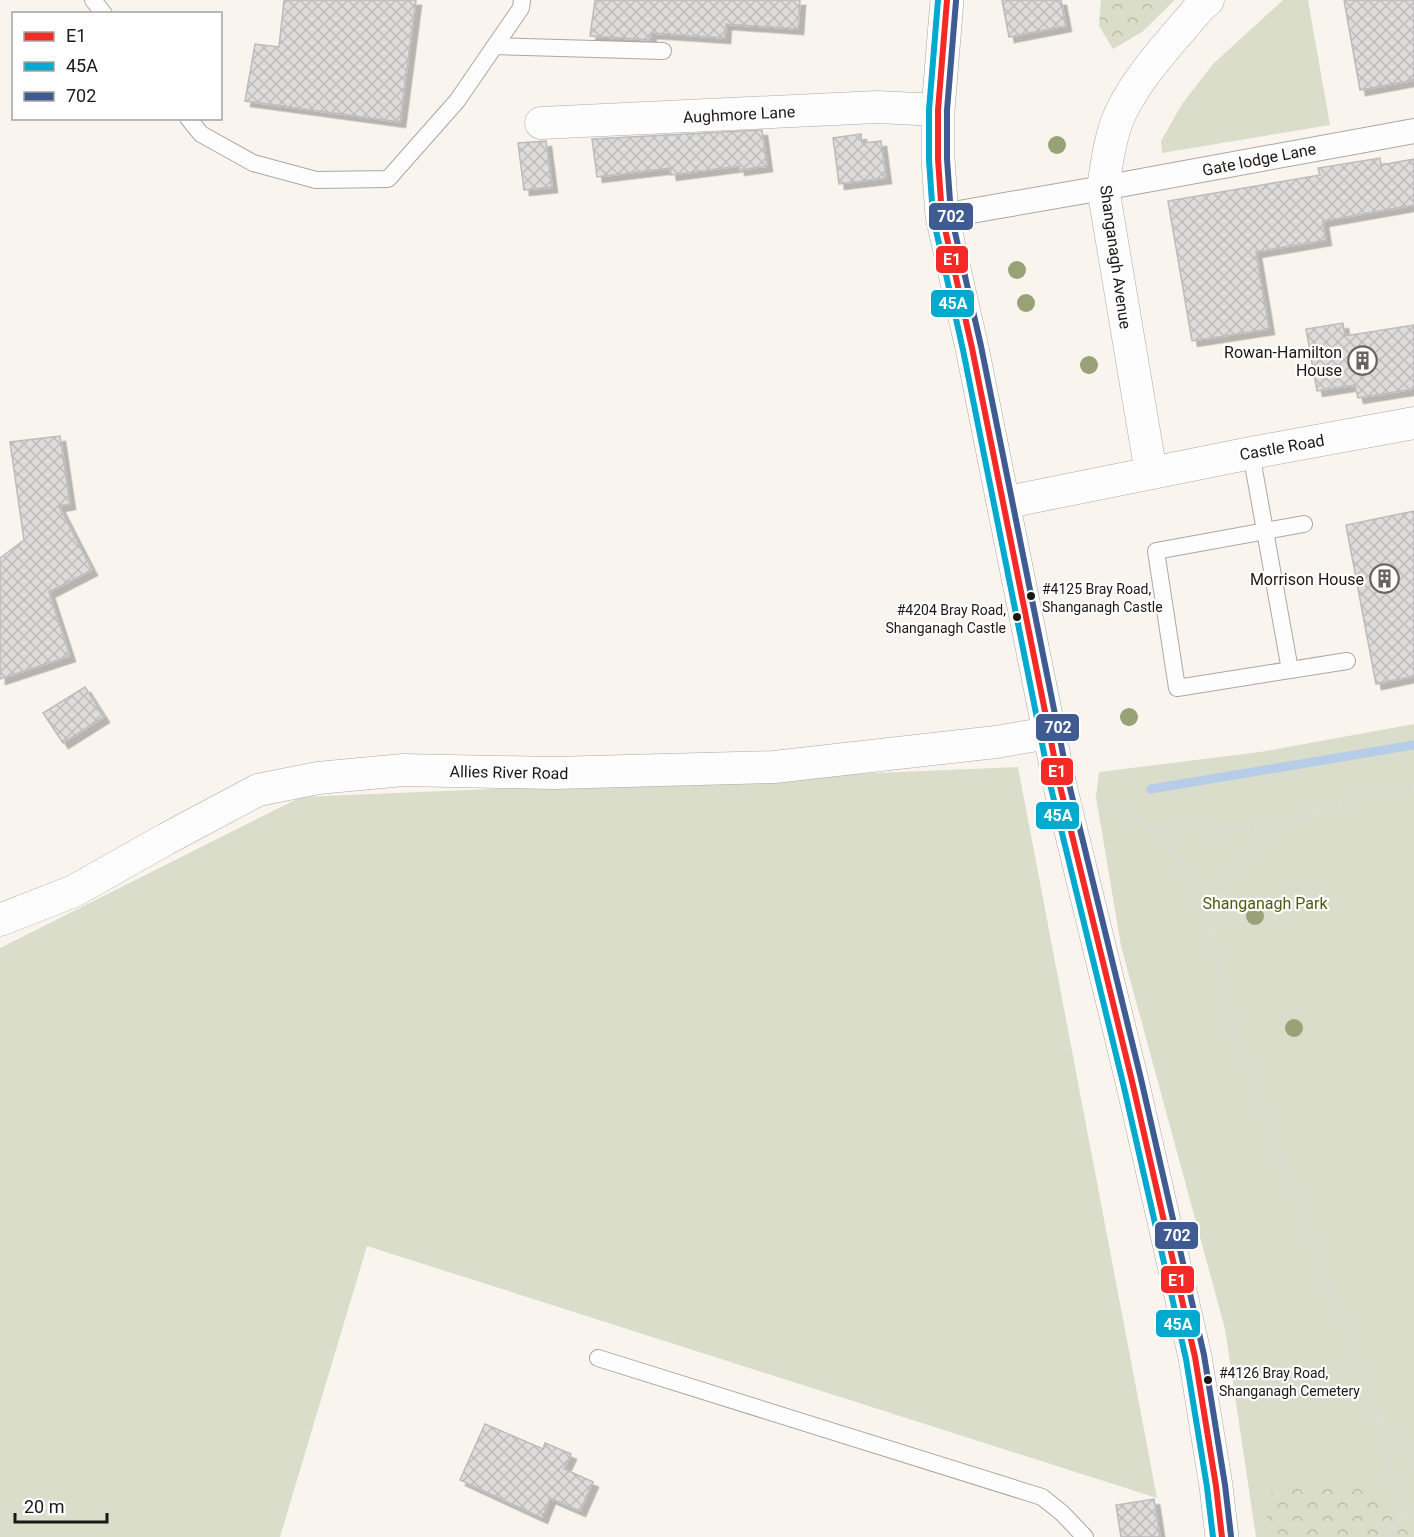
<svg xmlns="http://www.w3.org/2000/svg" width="1414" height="1537" viewBox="0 0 1414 1537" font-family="Roboto,sans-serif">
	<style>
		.green { fill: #dbddcb }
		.forest { fill: url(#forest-crowns) }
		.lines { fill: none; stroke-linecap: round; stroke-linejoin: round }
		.stream { stroke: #b6cde7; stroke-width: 9 }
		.building { fill: url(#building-cross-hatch); stroke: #bfbbbc; stroke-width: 1.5; filter: url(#shadow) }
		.service-casing { stroke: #aca7a3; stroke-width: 18 }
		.pedestrian-casing { stroke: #aca7a3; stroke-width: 26 }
		.minor-casing { stroke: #aca7a3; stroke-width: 33 }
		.secondary-casing { stroke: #aca7a3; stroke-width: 34 }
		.path { stroke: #dddbda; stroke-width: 4; stroke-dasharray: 3 4.5; stroke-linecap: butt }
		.service { stroke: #fefdfd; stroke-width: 16 }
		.pedestrian { stroke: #fefdfd; stroke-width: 24 }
		.minor { stroke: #fefdfd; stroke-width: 32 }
		.secondary { stroke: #fefdfd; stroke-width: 33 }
		.bus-1-casing { stroke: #fff; stroke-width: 10 }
		.bus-2-casing { stroke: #fff; stroke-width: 10 }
		.bus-3-casing { stroke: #fff; stroke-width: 10 }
		.bus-1 { stroke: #f52a26; stroke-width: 6 }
		.bus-2 { stroke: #00a9ce; stroke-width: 6 }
		.bus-3 { stroke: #3f5b92; stroke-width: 6 }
		.tree { fill: #99a176 }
		.bus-dot { fill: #1d1815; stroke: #fff; stroke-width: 2 }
		.labels { text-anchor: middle; stroke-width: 4.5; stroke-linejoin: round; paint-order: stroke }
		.bus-label { font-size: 14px; fill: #1d1815; stroke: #fff; text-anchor: start }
		.street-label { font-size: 16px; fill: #1d1815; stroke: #fff }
		.poi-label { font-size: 16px; fill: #1d1815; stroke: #fff; text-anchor: end }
		.park-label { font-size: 16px; fill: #4a5d13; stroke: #fff }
		.line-badge { stroke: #fff; stroke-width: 2 }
		.badge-label { font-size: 16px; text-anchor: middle; font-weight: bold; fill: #fff }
	</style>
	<defs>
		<pattern id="forest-crowns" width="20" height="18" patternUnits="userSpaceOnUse" patternTransform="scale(1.5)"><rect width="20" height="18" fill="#dbddcb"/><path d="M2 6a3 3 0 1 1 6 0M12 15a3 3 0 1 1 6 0" fill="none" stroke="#bcbdad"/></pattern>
		<pattern id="building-cross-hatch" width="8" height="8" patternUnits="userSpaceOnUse" patternTransform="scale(1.5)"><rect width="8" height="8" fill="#dedbdb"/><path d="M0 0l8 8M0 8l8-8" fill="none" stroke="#bebbbb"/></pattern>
		<filter id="shadow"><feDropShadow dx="5.5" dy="5.5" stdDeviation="0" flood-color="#0004"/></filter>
	</defs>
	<rect width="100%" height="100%" fill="#faf4ef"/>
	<!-- green -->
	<g class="green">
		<path d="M1283,0H1308L1330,125L1162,153L1161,141L1182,104L1213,64Z"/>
		<path d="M1414,724V1537H1256L1225,1329L1121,946L1096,797L1099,772L1260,752Z"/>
		<path d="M1018,767L1157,1498L367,1246L280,1537H0V948L301,797Z"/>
	</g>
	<!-- forest -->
	<g class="forest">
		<path d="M1101,0H1175L1142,32L1113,49L1099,26Z"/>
		<path d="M1369,1485L1384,1494L1404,1530L1414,1527V1537H1267L1266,1521L1272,1490Z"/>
	</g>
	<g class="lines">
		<!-- stream -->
		<path class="stream" d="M1151,789L1414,745"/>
	</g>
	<!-- building -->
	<g class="building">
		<path d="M284,0H416L400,122L245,101L255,44L279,47Z"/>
		<path d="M595,0H800L798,29L726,24L725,38L651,33L650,40L590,36Z"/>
		<path d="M1002,0H1061L1066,26L1009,37Z"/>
		<path d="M1344,0H1414V80L1360,90Z"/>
		<path d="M762,130L767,166L739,170V166L671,175L670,168L597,177L592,139Z"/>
		<path d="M861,134L862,143L881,141L886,178L839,184L833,138Z"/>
		<path d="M546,141L552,187L524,190L518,143Z"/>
		<path d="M1380,158L1381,165L1414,159V205L1323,221L1326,240L1256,252L1269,329L1192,341L1168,201L1320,175L1318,168Z"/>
		<path d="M1343,323L1345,336L1414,325V389L1358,398L1355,385L1317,391L1306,329Z"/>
		<path d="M60,436L70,504L59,506L92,570L49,592L70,656L0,679V558L24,540L10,442Z"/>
		<path d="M1414,511V676L1376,684L1346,525Z"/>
		<path d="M85,687L104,717L63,743L43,713Z"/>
		<path d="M485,1424L543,1449L545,1443L571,1454L564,1469L593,1482L580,1511L550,1498L542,1518L460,1480Z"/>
		<path d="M1154,1499L1160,1537H1121L1116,1505Z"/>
	</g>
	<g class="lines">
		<defs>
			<g id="service">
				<path d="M93,0L104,14"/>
				<path d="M495,46L663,51"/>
				<path d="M188,118L201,134L253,163L316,180L388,179L457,101L521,8L522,0"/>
				<path d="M1251,453L1290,670"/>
				<path d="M1304,524L1156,551L1177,688L1347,661"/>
				<path d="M598,1358L1042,1497L1062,1513L1085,1537"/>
			</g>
			<path id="pedestrian" d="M942,216L1103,188L1414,131"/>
			<g id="minor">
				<path d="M541,123L877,107L938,110"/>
				<path d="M1151,473L1103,188C1107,163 1110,135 1121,112C1140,73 1172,41 1199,8L1208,0"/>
				<path d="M1003,503L1251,453L1414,423"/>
				<path d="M0,920L74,891L166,839L258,790L318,778L403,770L553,773L774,767L996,742L1049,733"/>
			</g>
			<path id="secondary" d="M947,0L938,110V159L942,216L972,348L1060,786L1132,1081L1195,1357L1216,1486L1222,1537"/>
		</defs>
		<!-- service casing -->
		<use href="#service" class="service-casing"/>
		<!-- pedestrian casing -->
		<use href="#pedestrian" class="pedestrian-casing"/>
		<!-- minor casing -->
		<use href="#minor" class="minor-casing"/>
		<!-- secondary casing -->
		<use href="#secondary" class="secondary-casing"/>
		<!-- path -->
		<g class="path">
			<path d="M1096,797L1156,830L1178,860L1196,893L1211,935"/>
			<path d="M1157,830L1230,831L1284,824"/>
			<path d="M1378,1412L1394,1437L1414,1459"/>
			<path d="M1401,1518L1375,1407L1234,1035L1213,938L1216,907L1226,882L1258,845L1285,823L1352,798L1414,787"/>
			<path d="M1389,1537L1401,1518L1414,1511"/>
		</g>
		<!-- service -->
		<use href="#service" class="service"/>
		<!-- pedestrian -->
		<use href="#pedestrian" class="pedestrian"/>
		<!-- minor -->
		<use href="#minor" class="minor"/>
		<!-- secondary -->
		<use href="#secondary" class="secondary"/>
		<defs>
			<path id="bus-1" d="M947,0L938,110V159L942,216L972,348L1060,786L1132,1081L1195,1357L1216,1486L1222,1537"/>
			<path id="bus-2" d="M938,0L929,110V160L933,217L963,350L1051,788L1123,1083L1186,1359L1207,1487L1213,1537"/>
			<path id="bus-3" d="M956,1L947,110V159L951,215L981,346L1069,784L1141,1079L1204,1355L1225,1485L1231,1536"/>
		</defs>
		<!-- bus-1 casing -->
		<use href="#bus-1" class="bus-1-casing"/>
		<!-- bus-2 casing -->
		<use href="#bus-2" class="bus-2-casing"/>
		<!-- bus-3 casing -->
		<use href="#bus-3" class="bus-3-casing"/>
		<!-- bus-1 -->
		<use href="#bus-1" class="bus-1"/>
		<!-- bus-2 -->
		<use href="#bus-2" class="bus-2"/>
		<!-- bus-3 -->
		<use href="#bus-3" class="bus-3"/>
	</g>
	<!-- trees -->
	<g class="tree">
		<circle cx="1057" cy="145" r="9"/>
		<circle cx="1017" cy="270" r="9"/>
		<circle cx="1026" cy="303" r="9"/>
		<circle cx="1089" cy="365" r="9"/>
		<circle cx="1129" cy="717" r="9"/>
		<circle cx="1255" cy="916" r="9"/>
		<circle cx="1294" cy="1028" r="9"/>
	</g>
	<!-- icons -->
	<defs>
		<symbol id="building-ring" viewBox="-11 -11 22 22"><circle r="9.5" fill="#fff" stroke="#6a6561" stroke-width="1.5"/><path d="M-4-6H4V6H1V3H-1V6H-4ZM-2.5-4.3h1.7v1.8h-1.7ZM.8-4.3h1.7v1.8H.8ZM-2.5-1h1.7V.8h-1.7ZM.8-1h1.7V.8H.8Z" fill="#6a6561"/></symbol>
	</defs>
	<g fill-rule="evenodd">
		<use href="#building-ring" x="1346" y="344" width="33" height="33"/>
		<use href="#building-ring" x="1368" y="562" width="33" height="33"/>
	</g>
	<!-- markers -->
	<g class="bus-dot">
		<circle cx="1031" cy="596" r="5"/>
		<circle cx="1017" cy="617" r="5"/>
		<circle cx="1208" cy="1380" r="5"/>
	</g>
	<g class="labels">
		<!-- bus labels -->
		<g class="bus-label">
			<text x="1042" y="594">#4125 Bray Road,<tspan x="1042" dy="18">Shanganagh Castle</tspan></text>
			<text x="1006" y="615" text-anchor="end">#4204 Bray Road,<tspan x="1006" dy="18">Shanganagh Castle</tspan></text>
			<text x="1219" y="1378">#4126 Bray Road,<tspan x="1219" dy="18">Shanganagh Cemetery</tspan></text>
		</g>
		<!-- street labels -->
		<g class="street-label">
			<text transform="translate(739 114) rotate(-3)" y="6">Aughmore Lane</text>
			<text transform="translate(1259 159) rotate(-11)" y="6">Gate lodge Lane</text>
			<text transform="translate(1116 257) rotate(82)" y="6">Shanganagh Avenue</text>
			<text transform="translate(1282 447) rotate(-10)" y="6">Castle Road</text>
			<text transform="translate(509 772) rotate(1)" y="6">Allies River Road</text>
		</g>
		<!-- poi labels -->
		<g class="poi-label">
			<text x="1342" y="358">Rowan-Hamilton<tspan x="1342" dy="18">House</tspan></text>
			<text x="1364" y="585">Morrison House</text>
		</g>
		<!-- park labels -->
		<g class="park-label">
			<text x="1265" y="909">Shanganagh Park</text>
		</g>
	</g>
	<g class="line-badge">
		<rect x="928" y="202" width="46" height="29" rx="6" fill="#3f5b92"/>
		<rect x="935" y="245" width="34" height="29" rx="6" fill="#f52a26"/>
		<rect x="930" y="289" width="45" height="29" rx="6" fill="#00a9ce"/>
		<rect x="1035" y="713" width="45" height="29" rx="6" fill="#3f5b92"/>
		<rect x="1040" y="757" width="34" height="29" rx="6" fill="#f52a26"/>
		<rect x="1035" y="801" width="45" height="29" rx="6" fill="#00a9ce"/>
		<rect x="1154" y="1221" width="45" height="29" rx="6" fill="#3f5b92"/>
		<rect x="1160" y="1265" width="35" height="29" rx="6" fill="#f52a26"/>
		<rect x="1155" y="1309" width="46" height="29" rx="6" fill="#00a9ce"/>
	</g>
	<g class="badge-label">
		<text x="951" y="222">702</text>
		<text x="952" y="265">E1</text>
		<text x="953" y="309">45A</text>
		<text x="1058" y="733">702</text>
		<text x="1057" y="777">E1</text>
		<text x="1058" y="821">45A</text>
		<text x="1177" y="1241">702</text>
		<text x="1177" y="1286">E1</text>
		<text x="1178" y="1330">45A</text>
	</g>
	<!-- legend -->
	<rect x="12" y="12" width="210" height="108" fill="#ffffff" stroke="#a5a3a1" stroke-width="1.5"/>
	<rect x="24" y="32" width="30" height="9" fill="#f52a26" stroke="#a5a3a1" stroke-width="1.5"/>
	<text x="66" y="42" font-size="18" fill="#1d1815">E1</text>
	<rect x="24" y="62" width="30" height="9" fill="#00a9ce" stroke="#a5a3a1" stroke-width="1.5"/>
	<text x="66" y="72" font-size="18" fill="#1d1815">45A</text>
	<rect x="24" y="92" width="30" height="9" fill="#3f5b92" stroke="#a5a3a1" stroke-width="1.5"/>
	<text x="66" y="102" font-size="18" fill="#1d1815">702</text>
	<!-- scale -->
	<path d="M15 1513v9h92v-9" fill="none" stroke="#1d1815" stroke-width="3"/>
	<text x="24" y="1513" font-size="18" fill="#1d1815" stroke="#ffffff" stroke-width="4.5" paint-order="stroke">20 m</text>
</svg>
